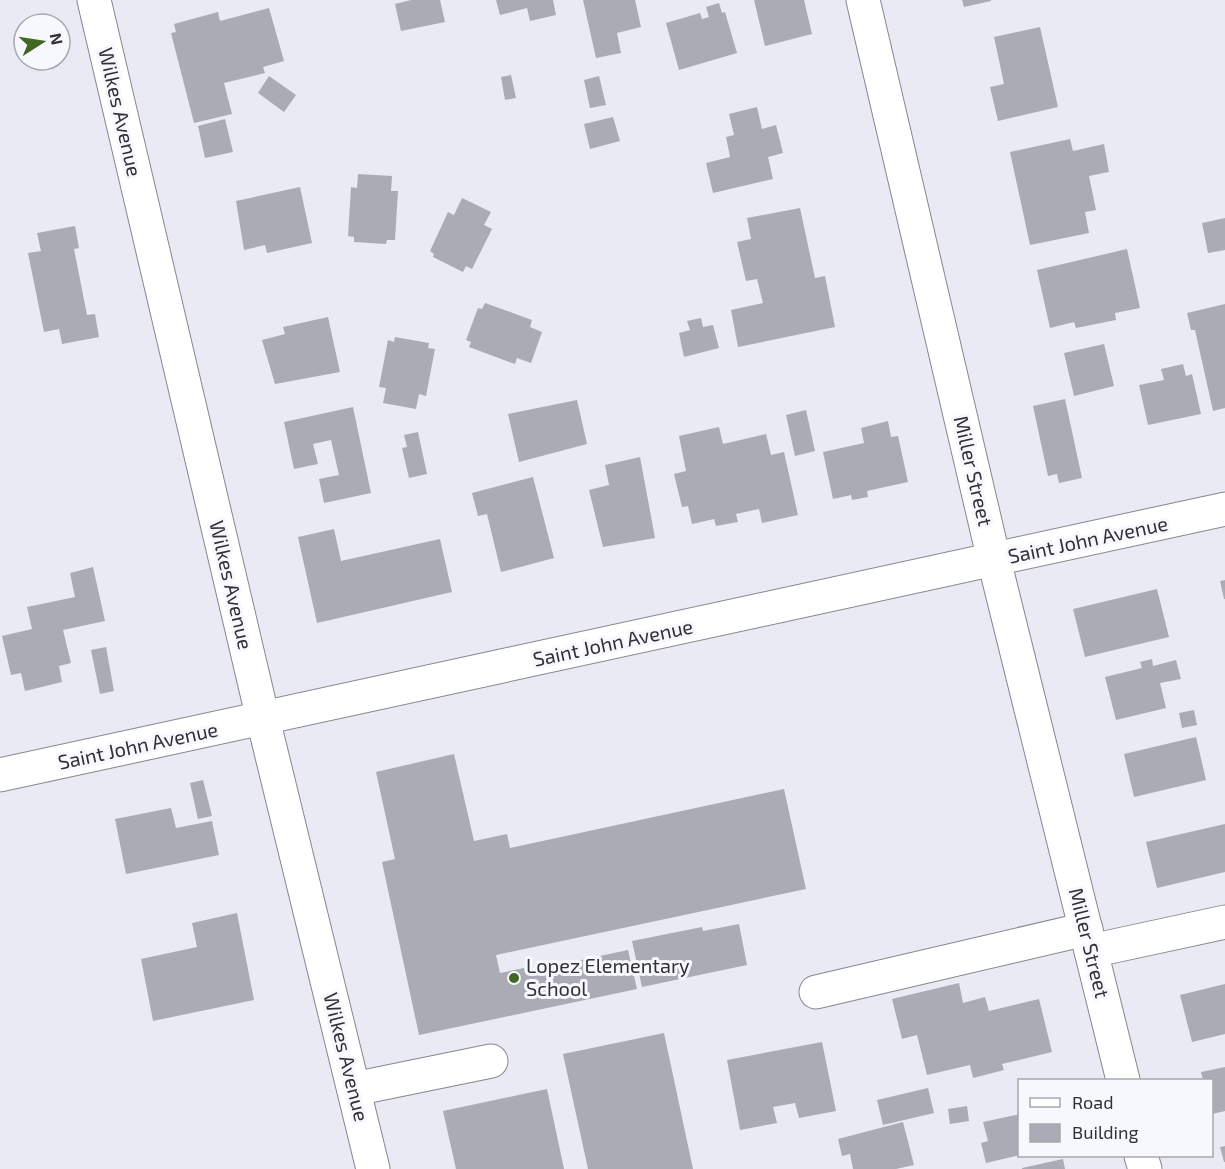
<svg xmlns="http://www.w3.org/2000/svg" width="1225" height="1169" viewBox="0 0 1225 1169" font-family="'Exo 2',sans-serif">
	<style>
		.building { fill: #ababb5 }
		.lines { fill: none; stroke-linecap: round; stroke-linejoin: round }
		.minor-casing { stroke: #86868f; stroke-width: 35 }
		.minor { stroke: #fff; stroke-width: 33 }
		.poi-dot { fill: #406823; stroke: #f7f7fe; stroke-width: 2 }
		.labels { text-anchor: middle; stroke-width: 6; stroke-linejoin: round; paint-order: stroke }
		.street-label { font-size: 20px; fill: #313135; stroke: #f7f7fe }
		.poi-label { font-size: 20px; fill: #313135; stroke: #f7f7fe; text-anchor: start }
	</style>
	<rect width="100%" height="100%" fill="#e9eaf4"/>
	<!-- building -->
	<g class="building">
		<path d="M411,0H440L445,22L401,31L395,4Z"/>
		<path d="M496,0H553L556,15L530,21L527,8L500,15Z"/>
		<path d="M583,0H635L641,27L617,33L621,53L596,58Z"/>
		<path d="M754,0H804L812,34L765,46Z"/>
		<path d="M962,0H991V1L964,7Z"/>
		<path d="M719,3L722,13L725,12L737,53L679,70L666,23L700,13L702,19L709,17L706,7Z"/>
		<path d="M269,8L284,61L263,67L265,73L224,83L232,114L194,123L171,33L176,32L174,24L218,12L220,21Z"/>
		<path d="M1040,27L1058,107L998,121L990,87L1004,84L994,37Z"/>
		<path d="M511,75L516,98L505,100L501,77Z"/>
		<path d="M269,76L296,95L284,112L258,93Z"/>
		<path d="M599,76L606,105L590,108L584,80Z"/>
		<path d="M757,107L762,129L776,125L783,153L768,157L773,179L713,193L706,163L730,157L726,137L734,135L729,114Z"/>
		<path d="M613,117L620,141L590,149L584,124Z"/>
		<path d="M225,119L233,152L205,158L198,126Z"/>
		<path d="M1070,139L1073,151L1104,144L1109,172L1089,176L1096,210L1085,212L1089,233L1030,245L1010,152Z"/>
		<path d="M358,174L392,176L391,191H398L395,240H387L386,244L354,242V237L348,236L351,187L357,188Z"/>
		<path d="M300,187L312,243L267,253L265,245L244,250L236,201Z"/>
		<path d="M462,198L491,212L484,225L492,229L472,269L466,266L463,272L433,257L434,254L430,251L448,212L454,215Z"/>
		<path d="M800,208L815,278L825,276L835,327L738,347L731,310L763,303L757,279L746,281L737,242L751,239L747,218Z"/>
		<path d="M1225,218V250L1208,253L1202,223Z"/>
		<path d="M75,226L79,248L74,249L87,315L95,314L99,337L62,344L59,329L44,332L28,253L41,251L37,233Z"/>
		<path d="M1127,249L1140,308L1115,313L1116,320L1076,328L1074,322L1050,328L1037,270Z"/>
		<path d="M485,303L532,320L530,327L542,332L531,363L517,358L515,364L469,347L471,342L466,340L478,308L482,309Z"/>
		<path d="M1225,304V408L1213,411L1195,330H1191L1187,313Z"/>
		<path d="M328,317L340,372L275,384L262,340L285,334L283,327Z"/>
		<path d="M701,318L703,327L713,325L719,348L684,357L679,333L690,330L687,321Z"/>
		<path d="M395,337L429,343L428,348L435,349L426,396L419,394L416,409L383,403L386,388L379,387L388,340L394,342Z"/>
		<path d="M1104,344L1114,386L1074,396L1064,353Z"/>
		<path d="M1183,364L1186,376L1192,374L1201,414L1148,425L1139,385L1164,380L1161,369Z"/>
		<path d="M1065,399L1082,478L1059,483L1057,474L1048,476L1033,406Z"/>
		<path d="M577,400L587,444L519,462L508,414Z"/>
		<path d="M353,407L371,493L324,503L319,479L339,475L331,440L313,444L318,464L294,469L284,422Z"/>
		<path d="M806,410L815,451L795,456L786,415Z"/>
		<path d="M888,421L891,437L898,436L908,482L867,491L868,497L852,500L851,495L833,499L823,452L864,443L861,428Z"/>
		<path d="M719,427L723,444L766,434L771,455L784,452L798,515L762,523L759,509L736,514L738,522L716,526L714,519L692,524L688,506L682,507L674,474L686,471L679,436Z"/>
		<path d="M418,432L427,474L409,478L402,448L407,447L404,435Z"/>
		<path d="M640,457L655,538L603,547L589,490L609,485L605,465Z"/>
		<path d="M533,477L554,558L501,572L487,514L478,516L472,493Z"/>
		<path d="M334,529L341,561L440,539L452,592L317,623L298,537Z"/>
		<path d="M93,567L105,621L63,630L71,663L59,666L62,682L25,691L21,673L11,675L2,636L32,629L27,607L75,597L70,573Z"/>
		<path d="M1225,580V599H1224L1220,581Z"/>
		<path d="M1157,589L1169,637L1085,657L1073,609Z"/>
		<path d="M106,647L114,691L100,694L91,650Z"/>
		<path d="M1152,659L1153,666L1176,660L1181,679L1160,683L1166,708L1116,720L1105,677L1142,668L1140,662Z"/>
		<path d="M1194,710L1197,725L1182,728L1179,713Z"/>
		<path d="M1196,737L1206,780L1134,797L1124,754Z"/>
		<path d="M454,754L474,841L507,834L510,848L784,789L806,889L496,955L500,973L524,968L525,972L628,950L637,989L419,1035L382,862L395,859L376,772Z"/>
		<path d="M203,780L212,816L198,819L190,783Z"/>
		<path d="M171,808L176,828L212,821L219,855L126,874L115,819Z"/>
		<path d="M1225,824V872L1157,888L1146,842Z"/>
		<path d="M237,913L254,1000L153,1021L141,959L197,947L192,923Z"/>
		<path d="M739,924L747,965L642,987L632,941L702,927L703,931Z"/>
		<path d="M959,983L963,1003L985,997L989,1011L1039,999L1052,1052L1002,1064L1004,1070L973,1078L970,1065L927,1075L917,1035L902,1039L892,999Z"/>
		<path d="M1225,984V1034L1192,1042L1180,995Z"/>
		<path d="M664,1033L693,1169H588L563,1054Z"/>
		<path d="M822,1042L836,1111L799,1118L795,1103L773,1107L777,1123L740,1130L727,1060Z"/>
		<path d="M1225,1067V1111L1212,1114V1080H1203L1201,1072Z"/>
		<path d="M928,1088L934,1113L883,1125L877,1100Z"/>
		<path d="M547,1089L564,1169H456L443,1111Z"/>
		<path d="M967,1106L969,1121L950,1124L948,1109Z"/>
		<path d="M1020,1114V1155L986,1163L981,1143L988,1141L983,1122Z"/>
		<path d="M903,1122L914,1165L896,1169H853L850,1154L842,1156L838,1139Z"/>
		<path d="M1225,1146V1162H1224L1220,1147Z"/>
		<path d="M1063,1159L1065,1169H1022V1168Z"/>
	</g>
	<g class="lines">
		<defs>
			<g id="minor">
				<path d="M94,0L263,719L373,1169"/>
				<path d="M863,0L994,560L1123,1080"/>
				<path d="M0,775L1225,509"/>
				<path d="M1091,951L1225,922"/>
				<path d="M816,992L1086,929"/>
				<path d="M354,1089L491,1061"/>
				<path d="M1141,1156L1145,1169"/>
			</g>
		</defs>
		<!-- minor casing -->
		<use href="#minor" class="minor-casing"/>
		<!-- minor -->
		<use href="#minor" class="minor"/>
	</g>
	<!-- markers -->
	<circle class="poi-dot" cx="514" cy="978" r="6"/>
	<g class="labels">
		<!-- street labels -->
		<g class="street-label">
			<text transform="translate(120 112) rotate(77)" y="7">Wilkes Avenue</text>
			<text transform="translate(973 471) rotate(77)" y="7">Miller Street</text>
			<text transform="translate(1088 540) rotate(-12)" y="7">Saint John Avenue</text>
			<text transform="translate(231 585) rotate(77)" y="7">Wilkes Avenue</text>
			<text transform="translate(613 643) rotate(-12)" y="7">Saint John Avenue</text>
			<text transform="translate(138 746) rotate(-12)" y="7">Saint John Avenue</text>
			<text transform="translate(1089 943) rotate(76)" y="7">Miller Street</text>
			<text transform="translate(346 1057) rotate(76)" y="7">Wilkes Avenue</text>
		</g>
		<!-- poi labels -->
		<g class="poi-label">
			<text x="526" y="973">Lopez Elementary<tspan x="526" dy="23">School</tspan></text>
		</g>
	</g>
	<!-- legend -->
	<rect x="1018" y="1079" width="195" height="78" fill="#f7f7fe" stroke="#a8a8ae" stroke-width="1.5"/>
	<rect x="1030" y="1098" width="30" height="9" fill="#ffffff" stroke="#a8a8ae" stroke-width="1.5"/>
	<text x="1072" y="1109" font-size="18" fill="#313135">Road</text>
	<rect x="1030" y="1124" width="30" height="18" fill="#ababb5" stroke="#a8a8ae" stroke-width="1.5"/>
	<text x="1072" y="1139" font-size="18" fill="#313135">Building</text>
	<!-- north arrow -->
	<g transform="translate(42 42) rotate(78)"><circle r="28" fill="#f7f7fe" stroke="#a8a8ae" stroke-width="1.5"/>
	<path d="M0-4.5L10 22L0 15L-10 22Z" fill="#406823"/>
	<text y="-9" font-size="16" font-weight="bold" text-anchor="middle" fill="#313135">N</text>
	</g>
</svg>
